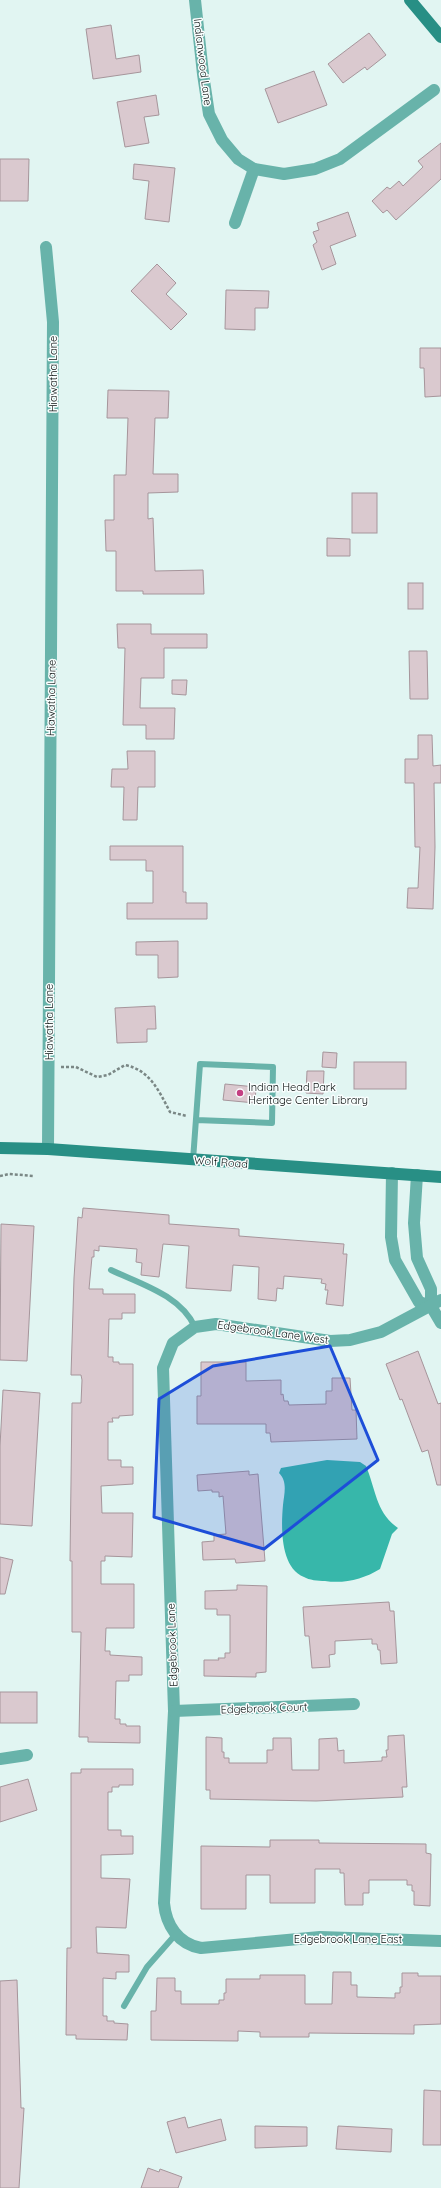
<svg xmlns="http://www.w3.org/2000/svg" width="441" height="2188" viewBox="0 0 441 2188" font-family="Quicksand,sans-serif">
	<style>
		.water { fill: #37b7aa }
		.building { fill: #dac9cf; stroke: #a6959b }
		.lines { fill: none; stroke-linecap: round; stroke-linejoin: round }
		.path { stroke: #7a8785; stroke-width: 2.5; stroke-dasharray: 3 2; stroke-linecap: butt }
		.lane { stroke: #68b3aa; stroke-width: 6 }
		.street { stroke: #68b3aa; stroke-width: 12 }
		.secondary { stroke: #288f85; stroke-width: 12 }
		.marked { fill: #1d4ed8; fill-opacity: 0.2; stroke: #1d4ed8; stroke-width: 3; stroke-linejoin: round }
		.poi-dot { fill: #c43f82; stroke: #fafefe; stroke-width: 1.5 }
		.labels { text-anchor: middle; stroke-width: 3; stroke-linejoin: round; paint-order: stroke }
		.street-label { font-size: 11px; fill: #0a1110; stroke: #fafefe }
		.poi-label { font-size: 11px; fill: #0a1110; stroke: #fafefe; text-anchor: start }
	</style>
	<rect width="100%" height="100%" fill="#e1f5f2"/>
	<!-- water -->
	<path class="water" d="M327,1460L360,1462L366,1466C376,1490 376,1513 398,1528L392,1534L380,1569C364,1579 344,1584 325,1581C318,1581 309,1580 304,1577C280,1567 281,1527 283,1505C284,1494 288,1482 279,1473L281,1468Z"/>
	<!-- building -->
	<g class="building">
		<path d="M111,25L116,59L139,55L141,72L93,79L86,29Z"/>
		<path d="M369,33L386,55L367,70L365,67L343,83L328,64Z"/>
		<path d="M314,71L327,105L278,123L265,89Z"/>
		<path d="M156,95L159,115L144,117L149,143L125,147L117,102Z"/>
		<path d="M441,143V179L396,220L387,210L383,213L372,201L387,187L390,189L399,181L403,186L423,167L418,161Z"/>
		<path d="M0,159H29L28,201H0Z"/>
		<path d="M134,164L175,168L169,222L145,219L149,181L133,179Z"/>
		<path d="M348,212L356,236L330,246L336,264L322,270L313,245L317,242L313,232L319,230L317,223Z"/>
		<path d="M157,264L176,283L166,294L187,314L171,330L131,291Z"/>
		<path d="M226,290L269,291L268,308H255V330L225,329Z"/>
		<path d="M420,348H441V396L425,397L424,368H420Z"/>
		<path d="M108,390L169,391L168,418H155L153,474H178V492L148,493V519L153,518L155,571L203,570L204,594H143V591H116V551H106L105,520H114V475H126L128,418H107Z"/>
		<rect x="352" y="493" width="25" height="40"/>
		<path d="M327,538L350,539V556H327Z"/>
		<rect x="408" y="583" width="15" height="26"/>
		<path d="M117,624H151V634H207V648H164V678H141L140,708H175L174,739H146V725H123L125,648H118Z"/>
		<path d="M409,651H427L428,699H410Z"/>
		<path d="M172,680H187L186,695L172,694Z"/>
		<path d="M418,735H432L433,766L441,765V783H434L435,847L433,909L407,908L408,888H418L420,847H415L414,783H405V759H418Z"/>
		<path d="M127,751H155V787H138L137,820H123L124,787H111L112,769H128Z"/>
		<path d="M110,846H183V892H186V903H207V919H127V903H153V871H146V860H110Z"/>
		<path d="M178,941V977L158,978V955H136V942Z"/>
		<path d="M155,1006L156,1029H147V1042L117,1043L115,1008Z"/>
		<path d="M323,1052L337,1053L336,1068L322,1067Z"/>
		<rect x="354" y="1062" width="52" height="27"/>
		<path d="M307,1071H324L323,1094L306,1093Z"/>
		<path d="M225,1084L256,1087L255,1103L223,1100Z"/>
		<path d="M83,1208L169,1215V1224L239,1229V1236L344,1244L343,1254H347L343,1306L326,1304L328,1290H325L326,1284L321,1283L322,1279L284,1276L283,1289L277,1288L276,1301L258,1299L259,1267L233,1265L231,1291L186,1288L189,1246L163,1244L159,1277L141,1275L142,1263L136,1262L137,1249L99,1246V1251L94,1250V1257H92L89,1289H103V1294H135V1313H122V1319H109L108,1357H113V1362H119V1364H133V1415L119,1416V1418H112L113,1422H108V1460H121V1467H133V1484L101,1486L102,1513H133L132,1557L105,1556V1561H101V1584H134V1628H106L105,1651H110V1655L142,1657V1675H129V1681H116L115,1719H120V1724H126V1726H140V1743L88,1742V1737H79L81,1632H72V1561H70L72,1403H81L82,1380L81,1375H71L74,1278L78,1217L82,1218Z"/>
		<path d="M1,1224L34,1226L27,1361L0,1360Z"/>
		<path d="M418,1351L438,1404L441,1403V1485H437L428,1450L422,1452L402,1399L400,1400L386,1364Z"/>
		<path d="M201,1362H246V1381L281,1380V1395L283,1394L284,1401H288L289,1405L326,1404V1391H332V1378H350L352,1410H356L357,1439L271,1442L270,1433H266V1424H197V1396H201Z"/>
		<path d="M3,1390L40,1393L32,1526L0,1524V1446Z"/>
		<path d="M249,1471V1475L258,1474L265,1561L236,1563L235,1559L203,1560L202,1542L214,1541V1535L226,1534L223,1496L219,1497V1492H212V1490L198,1491L197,1475Z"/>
		<path d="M0,1557L13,1560L5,1594H0Z"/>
		<path d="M237,1585L267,1586L266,1672L256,1673V1677L204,1676V1660H219L218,1658H225V1653H230V1615H217V1609H205V1591L237,1590Z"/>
		<path d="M389,1602L390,1611H394L397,1663L381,1664L380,1650H378L377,1644H372V1639L335,1641V1654L329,1655L330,1667L312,1668L309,1636H305L303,1607Z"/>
		<rect x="0" y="1692" width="37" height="31"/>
		<path d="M404,1735L407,1787H402L403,1797L316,1801L210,1799V1790H206V1737L222,1738V1752H224V1758H229V1763H267V1750H273V1738H291L292,1770H319V1739L337,1738L338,1751L344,1750V1763L382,1761V1757H387L386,1750H388V1736Z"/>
		<path d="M81,1769H133V1785H119V1787H112V1792H108V1830H121V1836H133V1854L101,1855V1878L130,1879L126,1928L96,1927L97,1953L129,1955V1972H116V1979L103,1978V2016H107V2021H114V2023L128,2024L127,2040L76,2039V2035H66L67,1948H71V1773H81Z"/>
		<path d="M28,1779L37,1810L0,1822V1787Z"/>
		<path d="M270,1840H319V1843L426,1844V1853L431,1854L430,1906L414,1905V1891H412V1885H407V1880H369V1893H363V1905H345L344,1873H340V1869H315V1903H270V1875H246V1909H201V1846L270,1847Z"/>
		<path d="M333,1972H351V1985H357V1997L395,1998V1993H400V1987H402V1973H418V1976H441V2024L414,2025V2034L309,2033V2037H260V2032L238,2031V2041L151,2040V2011H156L157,1978H175V1991H181V2004H219V2000H224V1993H226V1979H260V1975H305V2004H332Z"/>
		<path d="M17,1980L21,2108H24L19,2188H0V1981Z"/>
		<path d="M424,2090L441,2091V2145H423Z"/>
		<path d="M185,2117L188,2128L221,2119L226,2140L176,2153L167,2122Z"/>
		<path d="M255,2126L307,2127V2146L255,2148Z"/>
		<path d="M338,2126L392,2129L391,2152L336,2149Z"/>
		<path d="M148,2168L159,2172L160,2169L182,2177L178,2188H141Z"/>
	</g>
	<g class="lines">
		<!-- path -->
		<g class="path">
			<path d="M61,1067H76L97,1077L108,1075L125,1065C150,1070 159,1091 170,1112L187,1116"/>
			<path d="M0,1176L9,1174L34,1176"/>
		</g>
		<!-- lane -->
		<g class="lane">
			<path d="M193,1160L200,1064L273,1067L272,1123L196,1120"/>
			<path d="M111,1270C141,1284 180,1295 195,1327"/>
			<path d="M124,2006L147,1967L176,1934"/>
		</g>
		<!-- street -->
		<g class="street">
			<path d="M195,0L203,74L209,114L222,140L238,159L254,169L284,174L315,169L340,159L434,90"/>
			<path d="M235,223L254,169"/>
			<path d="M46,247L53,322L48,1149"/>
			<path d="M392,1173L391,1237L395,1260L419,1302L431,1306"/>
			<path d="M417,1175L414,1223L417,1258L431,1289V1306L441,1323"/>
			<path d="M441,1300L381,1332L350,1340L330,1341L216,1324L195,1327L173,1343L163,1368L174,1711L164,1903C166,1925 178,1944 201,1948L320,1937L441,1941"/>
			<path d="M174,1711L354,1704"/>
			<path d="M0,1759L27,1755"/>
		</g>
		<!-- secondary -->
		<g class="secondary">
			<path d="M410,0L441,37"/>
			<path d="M0,1148L48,1149L441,1177"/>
		</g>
	</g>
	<!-- marked area -->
	<path class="marked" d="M330,1346L378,1460L264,1549L154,1517L159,1399L213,1366Z"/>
	<!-- markers -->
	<circle class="poi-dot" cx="240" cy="1093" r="4"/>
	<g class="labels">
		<!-- street labels -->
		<g class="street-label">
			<text transform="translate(203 62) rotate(83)" y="4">Indianwood Lane</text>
			<text transform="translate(53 374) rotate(-90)" y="4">Hiawatha Lane</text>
			<text transform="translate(51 698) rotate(-89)" y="4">Hiawatha Lane</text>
			<text transform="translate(49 1022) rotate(-90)" y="4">Hiawatha Lane</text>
			<text transform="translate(221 1162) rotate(4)" y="4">Wolf Road</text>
			<text transform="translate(273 1332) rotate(8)" y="4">Edgebrook Lane West</text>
			<text transform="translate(172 1645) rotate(-92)" y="4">Edgebrook Lane</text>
			<text transform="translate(264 1708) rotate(-2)" y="4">Edgebrook Court</text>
			<text x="348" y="1943">Edgebrook Lane East</text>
		</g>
		<!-- poi labels -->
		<g class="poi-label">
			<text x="248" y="1091">Indian Head Park<tspan x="248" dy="13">Heritage Center Library</tspan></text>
		</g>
	</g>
</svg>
